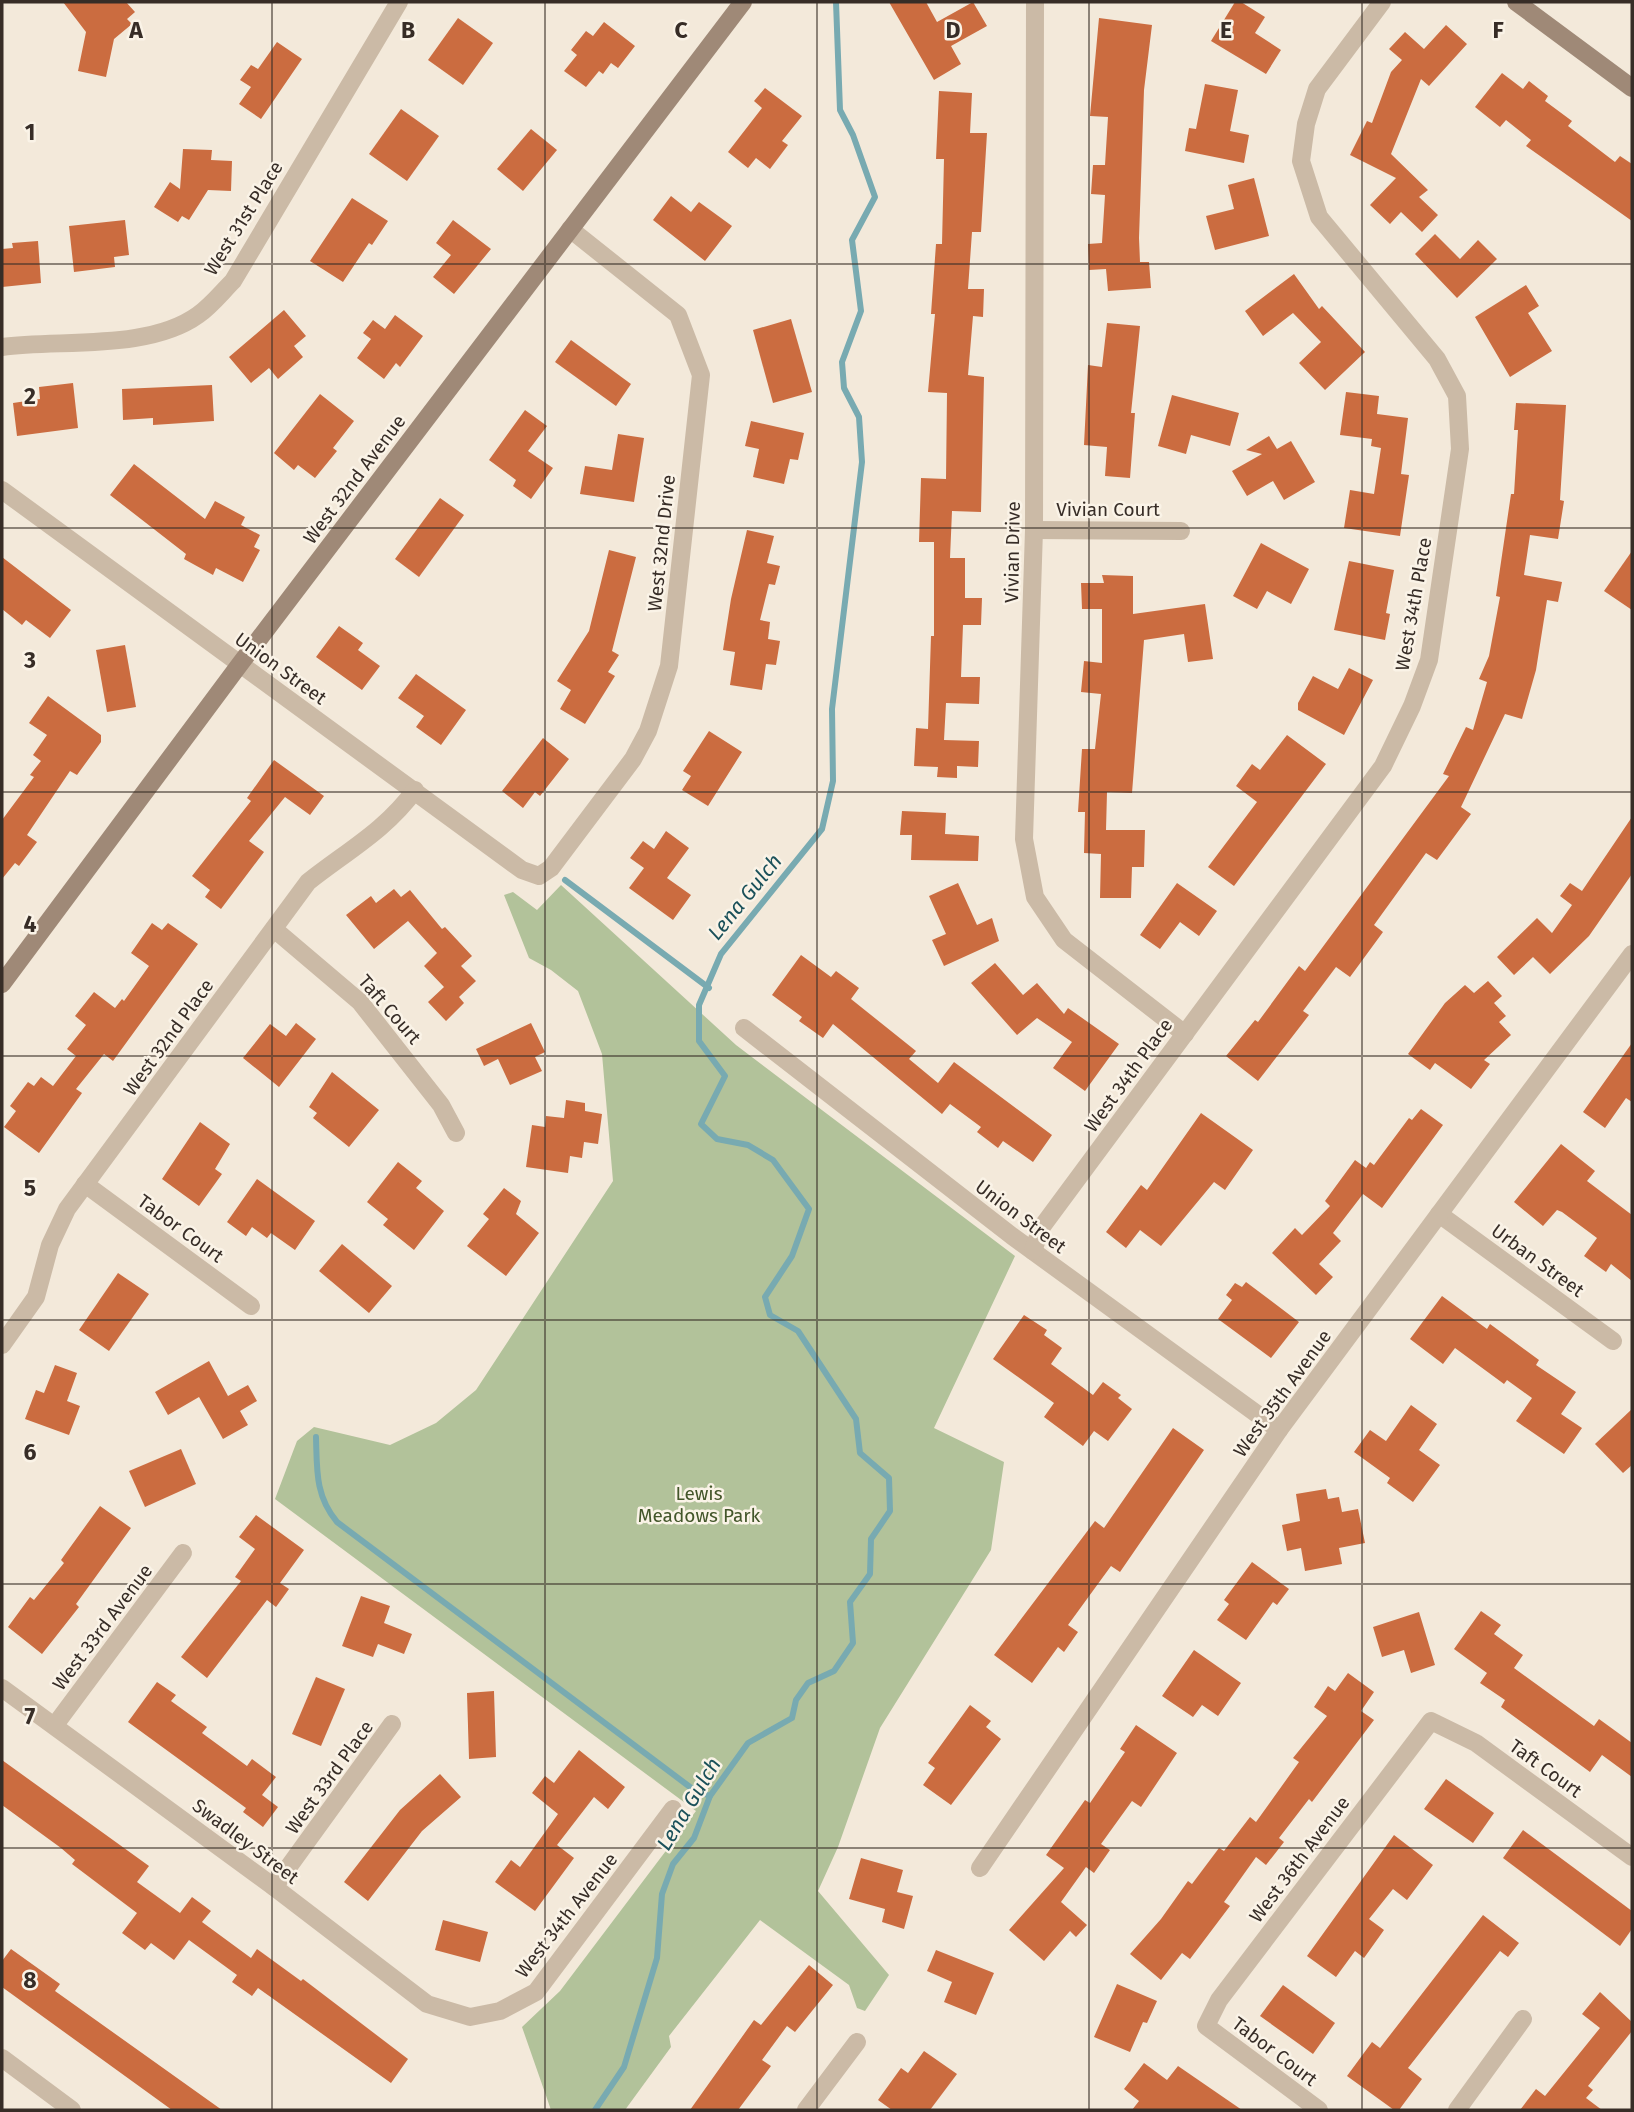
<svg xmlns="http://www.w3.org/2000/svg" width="1634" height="2112" viewBox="0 0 1634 2112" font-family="'Fira Sans',sans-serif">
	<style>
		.green { fill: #b2c29a }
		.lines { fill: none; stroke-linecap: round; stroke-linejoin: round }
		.stream { stroke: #78aab1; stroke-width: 6 }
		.building { fill: #cb6c40 }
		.street { stroke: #cbbaa6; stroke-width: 18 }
		.secondary { stroke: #9f8977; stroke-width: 18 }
		.grid { fill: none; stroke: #372d27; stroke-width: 2; stroke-opacity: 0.55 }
		.labels { text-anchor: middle; stroke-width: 5; stroke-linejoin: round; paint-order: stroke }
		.street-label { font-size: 19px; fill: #372d27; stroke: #faf3e7 }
		.park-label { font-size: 19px; fill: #43562a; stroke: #faf3e7 }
		.water-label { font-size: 21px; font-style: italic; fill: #1b515a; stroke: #faf3e7 }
		.grid-label { font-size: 23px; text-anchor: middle; font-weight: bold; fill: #372d27; stroke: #faf3e7; stroke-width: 5; stroke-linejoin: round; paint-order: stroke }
	</style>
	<rect width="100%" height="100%" fill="#f3e9da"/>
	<!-- green -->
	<path class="green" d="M561,885L736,1045L1015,1256L934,1428L1004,1462L991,1550L880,1728L838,1847L818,1891L889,1975L865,2011L857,2008L849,1985L760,1920L669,2036L671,2047L625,2110H551L522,2027L560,1991L696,1811L275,1499L297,1441L314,1427L390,1445L436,1423L476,1390L613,1181L602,1054L578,991L551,970L529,958L504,895L513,892L537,910Z"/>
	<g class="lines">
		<!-- stream -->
		<g class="stream">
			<path d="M565,880L709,988"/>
			<path d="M316,1437C317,1469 315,1496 337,1522L694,1790L710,1796"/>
			<path d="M595,2110L624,2067L657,1958L662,1894L673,1864L694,1838L710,1796L748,1743L792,1718L796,1700L808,1683L834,1671L853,1643L850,1602L870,1574L871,1539L890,1511L889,1478L860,1453L856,1419L798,1331L770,1315L765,1297L792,1256L809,1209L773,1160L748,1145L717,1139L701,1124L725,1076L699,1041V1005L721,954L822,829L833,781L832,709L862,462L859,417L844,388L842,362L861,311L852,240L875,197L853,135L840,110L836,2"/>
		</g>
	</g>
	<!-- building -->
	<g class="building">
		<path d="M63,2H126L135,12L127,19L132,24L114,39L106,77L78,71L86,32Z"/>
		<path d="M889,2H926L937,22L973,2L987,26L951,46L961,64L934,80Z"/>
		<path d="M1235,2H1241L1265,17L1255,33L1281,50L1266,74L1211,41Z"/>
		<path d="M458,18L493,43L463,85L428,60Z"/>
		<path d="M1099,18L1152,25L1144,90L1139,238L1140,262H1149L1151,288L1108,291L1106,269L1089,270L1088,244L1102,243L1105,195L1091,194L1093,165H1105L1108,117L1090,116Z"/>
		<path d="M604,22L635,46L618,68L611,63L603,74L599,71L586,87L564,71L577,55L571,50L586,31L593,36Z"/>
		<path d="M1446,25L1467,44L1429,86L1421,79L1391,154L1428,190L1419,197L1438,215L1422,232L1401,212L1390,224L1370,205L1396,178L1350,155L1367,121L1372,123L1391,72L1402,60L1389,49L1405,32L1424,49Z"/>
		<path d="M277,42L302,59L261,119L239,104L251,87L240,80L251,65L258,69Z"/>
		<path d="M1502,73L1523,89L1529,81L1548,96L1545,101L1572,121L1568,126L1615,162L1620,156L1632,164V221L1526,146L1531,140L1506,120L1500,127L1475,107Z"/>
		<path d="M1205,84L1238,90L1230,131L1249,135L1244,163L1185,151L1189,128L1196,129Z"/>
		<path d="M765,88L802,116L782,141L788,145L770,169L756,158L748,168L728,152L762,108L754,101Z"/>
		<path d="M939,91L972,93L970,133H987L981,232H972L968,289H984L983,317L973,316L968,375L984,377L981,512L952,511L950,558H965V598H982L981,625H963L961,677H980L979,704L946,703L944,740L979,741L978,767L957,766V778L937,777L938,767L914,766L916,728L928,729L931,636H934V542H919L921,478L946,479L947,393L928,392L935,314H931L936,244H942L944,159H936Z"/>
		<path d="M401,109L439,136L407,181L369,154Z"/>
		<path d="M531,129L557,150L523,191L497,169Z"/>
		<path d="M183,149L212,150L211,160L232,161L231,191L208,190L189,220L182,216L178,222L154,207L170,182L180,189Z"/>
		<path d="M1254,178L1269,236L1215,250L1206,216L1234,209L1228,185Z"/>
		<path d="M671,196L691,212L699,202L732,226L705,261L653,220Z"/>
		<path d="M352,198L388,221L372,245L369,243L343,282L310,261Z"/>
		<path d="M125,220L129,255L114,257L115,267L74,272L69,226Z"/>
		<path d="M453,220L491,249L454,294L433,277L451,255L436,243Z"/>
		<path d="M1435,234L1460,259L1478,240L1497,259L1457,298L1415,254Z"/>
		<path d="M38,241L41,283L2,287V249L13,248L12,243Z"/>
		<path d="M1294,274L1319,309L1322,306L1365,352L1325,390L1299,363L1321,342L1293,313L1263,336L1245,311Z"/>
		<path d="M1526,285L1539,306L1528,313L1552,351L1510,377L1475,317Z"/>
		<path d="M284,310L306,336L294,346L303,357L278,379L269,368L251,383L229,357Z"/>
		<path d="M395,315L423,336L400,367L396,363L384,379L357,358L371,339L363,333L373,320L385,329Z"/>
		<path d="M791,319L812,392L773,403L753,330Z"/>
		<path d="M1107,323L1140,326L1131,413H1135L1130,478L1105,476L1107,447L1084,445L1088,365L1102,367Z"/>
		<path d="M571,340L631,384L616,406L555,362Z"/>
		<path d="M73,383L78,428L17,436L13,403L40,399L39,387Z"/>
		<path d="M212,385L214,421L153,425V418L123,420L122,389Z"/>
		<path d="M1346,392L1379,396L1377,414L1408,418L1401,474L1409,475L1400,536L1344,528L1350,490L1374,494L1381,448L1371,446L1372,439L1340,435Z"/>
		<path d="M320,394L354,421L333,448L337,451L315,478L298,465L294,470L274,453Z"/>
		<path d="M1172,395L1239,413L1230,446L1191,435L1186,454L1158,446Z"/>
		<path d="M1516,403L1566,405L1560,500L1564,501L1558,539L1530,535L1524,575L1562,582L1558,602L1547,600L1536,670L1522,719L1505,714L1461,807L1471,814L1437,860L1426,853L1374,925L1383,932L1350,977L1336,967L1303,1011L1309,1015L1258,1081L1226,1056L1255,1020L1258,1022L1299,966L1305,971L1449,776L1443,774L1466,727L1473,730L1487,682L1479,679L1489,656L1500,597L1496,596L1511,494H1514L1518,430H1514Z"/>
		<path d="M525,410L547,426L528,451L553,468L531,499L513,486L516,480L489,460Z"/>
		<path d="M751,421L804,433L798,460L790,459L784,484L753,477L759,449L745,446Z"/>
		<path d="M618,434L644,438L634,502L580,494L585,466L612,470Z"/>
		<path d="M1269,436L1277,449L1291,441L1315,482L1284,500L1273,481L1247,496L1232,471L1262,454L1246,450Z"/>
		<path d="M134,464L205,519L215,501L245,517L241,525L260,535L254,547L260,550L243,582L216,568L213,575L184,559L186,554L110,495Z"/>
		<path d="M440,498L464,515L419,577L395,559Z"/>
		<path d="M747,530L774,536L767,563L780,566L775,585L769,584L760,620L770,622L768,639L780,641L776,665L766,664L762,690L730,685L735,652L723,650L731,599Z"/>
		<path d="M1261,543L1309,569L1291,604L1267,591L1257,609L1233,596Z"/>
		<path d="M609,550L636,557L612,651L619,655L608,672L615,676L585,724L560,709L571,690L557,681L589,631Z"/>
		<path d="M1632,551V610L1604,591Z"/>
		<path d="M2,557L71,610L50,638L26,620L22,625L2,609Z"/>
		<path d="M1349,561L1394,570L1386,613L1390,614L1385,640L1334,630Z"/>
		<path d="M1102,575L1133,576V614L1205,604L1213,659L1188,662L1184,634L1144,640L1132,793L1107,792L1106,830H1145L1144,867H1132L1131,898H1100L1101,854L1084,853L1085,812H1078L1082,749H1095L1101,694L1081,692L1084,661L1102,663V609H1082L1081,583H1104Z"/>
		<path d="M339,626L363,643L358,650L380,666L362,690L316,657Z"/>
		<path d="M125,645L136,707L107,712L96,650Z"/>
		<path d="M1349,668L1373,680L1344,735L1298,710V703L1313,676L1338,689Z"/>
		<path d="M416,674L466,710L441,745L416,727L424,716L398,698Z"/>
		<path d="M48,696L101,735V742L77,775L70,771L27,835L37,842L19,866L15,863L2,879V820L34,777L30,775L41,761L33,755L47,735L29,723Z"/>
		<path d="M709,731L742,752L708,806L682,790L691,776L683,771Z"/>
		<path d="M1287,735L1326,764L1234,886L1208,867L1257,802L1236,786L1252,764L1260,770Z"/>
		<path d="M543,738L569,759L540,796L535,792L523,808L502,791Z"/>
		<path d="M274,760L324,796L310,815L285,797L249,841L264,852L221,909L205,897L210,890L192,876L251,801L247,798Z"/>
		<path d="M902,811L946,813L945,834L979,836L978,861L911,860L912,835H900Z"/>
		<path d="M1632,817V874L1589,936L1550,974L1533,957L1514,975L1497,957L1537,918L1552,933L1572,905L1560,896L1570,883L1582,891Z"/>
		<path d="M666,831L689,848L667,878L691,895L673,920L629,888L644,868L630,858L643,841L654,849Z"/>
		<path d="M958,883L977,925L992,918L999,941L944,966L932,940L946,934L929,896Z"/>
		<path d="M1177,883L1217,911L1199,936L1180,922L1160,949L1140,935Z"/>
		<path d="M394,889L401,897L410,890L442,929L445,927L472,956L461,966L476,981L459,997L464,1003L446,1021L428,1002L444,987L424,966L437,953L408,921L374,949L346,915L371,896L376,903Z"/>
		<path d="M152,923L162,930L168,923L198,944L113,1061L104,1054L76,1089L82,1093L39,1153L4,1127L16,1111L10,1106L28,1082L34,1086L41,1077L53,1086L76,1056L67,1049L86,1025L75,1016L94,992L115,1008L122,999L124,1001L149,966L131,953Z"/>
		<path d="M801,955L831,977L836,971L859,988L851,999L916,1051L909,1059L938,1083L954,1062L1052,1135L1033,1162L1003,1141L998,1148L977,1132L981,1127L950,1104L942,1114L833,1024L823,1038L799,1021L802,1017L772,995Z"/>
		<path d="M995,963L1023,995L1037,983L1064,1014L1068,1008L1119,1044L1085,1091L1053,1068L1072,1042L1037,1018L1017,1035L971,983Z"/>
		<path d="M1488,981L1502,996L1494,1003L1506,1016L1499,1022L1511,1035L1484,1060L1490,1064L1471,1089L1435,1063L1430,1070L1408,1054L1445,1003L1465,985L1474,993Z"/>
		<path d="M296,1023L316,1039L279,1087L243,1058L270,1024L286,1036Z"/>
		<path d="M531,1023L545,1052L535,1057L542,1071L510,1085L498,1059L484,1066L476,1049Z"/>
		<path d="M1632,1043V1102L1626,1098L1605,1128L1583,1112Z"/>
		<path d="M332,1072L379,1110L349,1147L313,1118L317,1113L309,1107Z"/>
		<path d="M566,1100L585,1103V1111L602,1114L598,1144L584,1142L582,1158L570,1156L568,1173L526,1167L532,1125L545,1127L546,1116L564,1118Z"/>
		<path d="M1421,1109L1443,1125L1382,1208L1363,1194L1333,1233L1341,1241L1319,1264L1333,1277L1316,1295L1272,1253L1295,1228L1302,1235L1330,1206L1325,1201L1355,1160L1366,1168L1370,1162L1374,1165L1409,1118L1412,1120Z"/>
		<path d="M1201,1113L1253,1150L1225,1190L1214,1182L1161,1246L1140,1230L1126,1248L1106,1232L1141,1185L1147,1190Z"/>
		<path d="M200,1122L230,1144L215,1169L222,1174L199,1206L162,1179Z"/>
		<path d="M1561,1144L1595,1171L1587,1181L1632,1215V1281L1611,1264L1606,1272L1584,1256L1597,1238L1562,1212L1557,1210L1543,1226L1514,1202Z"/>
		<path d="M398,1162L422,1181L416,1188L444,1211L414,1250L383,1225L388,1219L367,1202Z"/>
		<path d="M257,1179L315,1221L295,1250L271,1233L267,1238L252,1227L246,1236L227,1222Z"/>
		<path d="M504,1188L521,1201L516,1214L539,1233L506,1276L467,1246L489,1219L483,1214Z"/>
		<path d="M342,1244L392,1286L369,1313L319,1271Z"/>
		<path d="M118,1273L149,1294L109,1351L79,1330Z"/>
		<path d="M1246,1282L1299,1322L1271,1358L1218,1319L1232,1300L1226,1295L1235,1283L1242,1287Z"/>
		<path d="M1442,1296L1487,1329L1490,1324L1539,1360L1536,1365L1576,1392L1561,1414L1582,1428L1564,1454L1516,1421L1532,1398L1507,1380L1504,1384L1455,1348L1443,1364L1410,1339Z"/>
		<path d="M1024,1315L1047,1330L1044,1335L1062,1348L1051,1364L1093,1395L1103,1382L1121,1395L1118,1398L1132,1409L1108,1441L1094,1431L1083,1446L1044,1417L1054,1403L993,1359Z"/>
		<path d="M209,1361L228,1396L248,1385L257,1401L240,1411L248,1425L223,1439L199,1397L168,1415L155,1392Z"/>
		<path d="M55,1365L77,1373L67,1401L80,1406L69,1435L25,1419L36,1390L44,1393Z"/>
		<path d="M1411,1405L1437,1424L1419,1450L1440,1465L1413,1502L1387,1483L1390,1478L1354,1452L1370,1430L1386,1441Z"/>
		<path d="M1632,1409V1465L1623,1473L1595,1444Z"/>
		<path d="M1173,1428L1204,1450L1120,1572L1111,1566L1068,1625L1078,1632L1064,1652L1058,1647L1032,1683L994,1655L1095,1521L1104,1528Z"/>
		<path d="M181,1449L196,1484L145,1507L129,1471Z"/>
		<path d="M1326,1489L1328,1499L1339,1497L1342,1512L1358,1509L1365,1543L1339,1548L1342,1564L1305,1571L1301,1548L1287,1551L1282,1525L1300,1521L1296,1494Z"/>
		<path d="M100,1506L131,1528L76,1604L79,1607L42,1654L8,1627L30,1597L34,1600L64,1563L61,1560Z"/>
		<path d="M256,1515L304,1550L280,1583L289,1589L276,1607L267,1600L207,1678L181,1657L241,1581L235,1577L255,1549L239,1537Z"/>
		<path d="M1252,1562L1289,1589L1277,1605L1273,1602L1246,1640L1217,1620L1229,1604L1224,1600Z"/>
		<path d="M361,1596L390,1606L384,1623L412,1634L404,1654L378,1644L373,1657L342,1646Z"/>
		<path d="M1481,1611L1501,1625L1494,1634L1523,1655L1514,1668L1594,1726L1599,1719L1632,1743V1777L1602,1755L1590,1772L1501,1707L1505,1700L1480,1683L1487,1673L1454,1649Z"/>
		<path d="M1419,1612L1435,1665L1411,1673L1404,1650L1382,1657L1373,1627Z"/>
		<path d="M1194,1650L1241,1683L1218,1716L1202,1705L1193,1717L1162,1696Z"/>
		<path d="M1348,1673L1374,1692L1361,1711L1374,1720L1312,1802L1309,1799L1279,1838L1284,1842L1266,1865L1256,1857L1224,1902L1230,1906L1190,1959L1182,1953L1161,1980L1130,1954L1161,1919L1188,1881L1192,1884L1219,1848L1224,1851L1250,1817L1256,1822L1299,1762L1293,1758L1327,1716L1314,1707L1328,1686L1335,1691Z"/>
		<path d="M316,1677L345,1689L321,1746L292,1734Z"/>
		<path d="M157,1682L176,1695L171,1701L207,1727L202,1733L247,1766L252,1759L276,1777L262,1795L278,1807L263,1827L243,1812L246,1808L128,1722Z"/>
		<path d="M494,1691L496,1757L469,1759L467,1693Z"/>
		<path d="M970,1705L991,1721L986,1727L1001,1739L951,1805L923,1785L935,1768L928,1763Z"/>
		<path d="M1136,1725L1177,1753L1141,1807L1132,1801L1101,1844L1110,1850L1094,1873L1086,1867L1061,1902L1087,1925L1076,1937L1070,1931L1044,1961L1009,1930L1064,1868L1046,1855L1085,1800L1090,1803L1125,1752L1120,1749Z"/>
		<path d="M579,1750L625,1787L608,1809L594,1797L557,1845L574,1858L535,1911L495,1882L511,1860L520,1867L558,1814L532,1793L545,1776L554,1783Z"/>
		<path d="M2,1760L149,1866L137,1882L180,1913L192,1897L211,1911L202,1922L251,1958L257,1949L301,1981L303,1979L408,2059L391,2083L258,1988L252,1996L232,1982L237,1975L189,1940L174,1960L151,1943L145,1950L122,1933L137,1913L72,1864L75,1860L61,1848L2,1805Z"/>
		<path d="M440,1774L461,1797L422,1831L368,1901L344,1882L400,1810Z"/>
		<path d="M1446,1779L1494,1813L1473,1843L1424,1809Z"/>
		<path d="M1523,1830L1632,1911V1929L1620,1946L1503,1858Z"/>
		<path d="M1394,1835L1433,1865L1407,1900L1393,1889L1369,1919L1384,1930L1364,1958L1355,1951L1336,1977L1307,1956Z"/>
		<path d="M861,1858L903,1870L897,1892L913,1896L904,1929L882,1922L885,1909L849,1899Z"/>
		<path d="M1483,1915L1519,1943L1508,1957L1500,1951L1408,2068L1422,2079L1399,2110H1394L1347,2076L1372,2042L1380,2048Z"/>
		<path d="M443,1920L488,1932L480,1962L435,1950Z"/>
		<path d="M11,1949L60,1984L55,1991L222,2110H172L2,1987V1961Z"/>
		<path d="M936,1950L994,1973L976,2015L944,2002L952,1982L927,1971Z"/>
		<path d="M809,1965L833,1985L795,2032L787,2026L762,2060L771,2066L738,2110H690L754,2020L761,2025Z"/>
		<path d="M1117,1984L1157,2001L1147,2023L1143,2022L1130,2052L1094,2037Z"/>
		<path d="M1283,1985L1335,2023L1313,2054L1260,2016Z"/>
		<path d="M1600,1992L1632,2022V2031L1588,2086L1593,2090L1586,2098L1602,2110H1520L1536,2089L1545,2096L1600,2028L1582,2014Z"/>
		<path d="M924,2051L957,2074L930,2110H892L878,2100L901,2068L908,2073Z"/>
		<path d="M1144,2063L1167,2080L1178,2066L1242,2110H1132L1139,2101L1124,2089Z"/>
	</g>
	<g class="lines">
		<!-- street -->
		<g class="street">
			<path d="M1035,2L1034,530L1024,839L1035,897L1064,940L1185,1034"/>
			<path d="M2,347C60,339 148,351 198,315C211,306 222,292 233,281L399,2"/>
			<path d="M2,490L522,870L539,876L551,868L633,759L648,731L669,666L701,375L678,315L570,229"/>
			<path d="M1034,530L1181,531"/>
			<path d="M274,929L360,1002L441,1105L456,1133"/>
			<path d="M744,1028L1012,1236L1279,1430"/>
			<path d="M85,1184L251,1306"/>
			<path d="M1439,1214L1613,1341"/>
			<path d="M1033,1251L1041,1228L1383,766L1412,706L1429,660L1460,449L1457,396L1437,359L1319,217L1301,161L1306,124L1317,89L1382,2"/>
			<path d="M2,1345L36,1297L50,1245L67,1209L308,882C347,851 385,831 415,790"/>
			<path d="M2,1688L274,1887L427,2004L470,2017L500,2011L536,1992L673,1809"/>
			<path d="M55,1725L183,1553"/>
			<path d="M980,1868L1279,1430L1632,954"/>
			<path d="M274,1887L392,1724"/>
			<path d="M2,2058L72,2110"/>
			<path d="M806,2110L857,2042"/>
			<path d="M1319,2110L1206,2026L1219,2000L1431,1721L1476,1743L1632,1857"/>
			<path d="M1457,2110L1523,2019"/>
		</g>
		<!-- secondary -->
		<g class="secondary">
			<path d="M1516,2L1632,88"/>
			<path d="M2,984L240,664L743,2"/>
		</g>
	</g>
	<!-- grid -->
	<path class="grid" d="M272,2V2110M545,2V2110M817,2V2110M1089,2V2110M1362,2V2110M2,264H1632M2,528H1632M2,792H1632M2,1056H1632M2,1320H1632M2,1584H1632M2,1848H1632"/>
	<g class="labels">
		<!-- street labels -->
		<g class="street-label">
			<text transform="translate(243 218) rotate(-58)" y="7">West 31st Place</text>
			<text transform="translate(354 479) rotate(-53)" y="7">West 32nd Avenue</text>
			<text x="1108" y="516">Vivian Court</text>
			<text transform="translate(661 543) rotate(-84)" y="7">West 32nd Drive</text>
			<text transform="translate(1012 552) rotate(-89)" y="7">Vivian Drive</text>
			<text transform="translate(1413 604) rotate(-80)" y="7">West 34th Place</text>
			<text transform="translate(281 668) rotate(36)" y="7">Union Street</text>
			<text transform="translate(390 1009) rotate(49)" y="7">Taft Court</text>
			<text transform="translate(168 1037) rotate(-54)" y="7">West 32nd Place</text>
			<text transform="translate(1128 1075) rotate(-54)" y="7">West 34th Place</text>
			<text transform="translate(1021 1216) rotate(37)" y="7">Union Street</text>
			<text transform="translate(181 1228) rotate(36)" y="7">Tabor Court</text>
			<text transform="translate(1538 1260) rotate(36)" y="7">Urban Street</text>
			<text transform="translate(1282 1393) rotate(-54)" y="7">West 35th Avenue</text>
			<text transform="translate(102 1627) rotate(-53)" y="7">West 33rd Avenue</text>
			<text transform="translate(1546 1768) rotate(36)" y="7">Taft Court</text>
			<text transform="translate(329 1777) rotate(-54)" y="7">West 33rd Place</text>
			<text transform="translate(246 1841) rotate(37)" y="7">Swadley Street</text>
			<text transform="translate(1299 1859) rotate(-53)" y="7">West 36th Avenue</text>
			<text transform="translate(566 1915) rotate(-52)" y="7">West 34th Avenue</text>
			<text transform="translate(1275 2051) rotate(37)" y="7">Tabor Court</text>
		</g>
		<!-- park labels -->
		<g class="park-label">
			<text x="699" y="1500">Lewis<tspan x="699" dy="22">Meadows Park</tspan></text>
		</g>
		<!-- water labels -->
		<g class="water-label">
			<text transform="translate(745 897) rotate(-51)" y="7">Lena Gulch</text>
			<text transform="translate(689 1804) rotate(-59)" y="7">Lena Gulch</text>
		</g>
	</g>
	<g class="grid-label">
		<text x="136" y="38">A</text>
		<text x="408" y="38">B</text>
		<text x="681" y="38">C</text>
		<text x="953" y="38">D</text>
		<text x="1226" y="38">E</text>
		<text x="1498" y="38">F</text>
		<text x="30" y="140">1</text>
		<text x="30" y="404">2</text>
		<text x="30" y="668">3</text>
		<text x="30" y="932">4</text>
		<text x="30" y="1196">5</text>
		<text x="30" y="1460">6</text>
		<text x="30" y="1724">7</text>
		<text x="30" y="1988">8</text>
	</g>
	<!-- border -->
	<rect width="1634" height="2112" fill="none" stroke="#372d27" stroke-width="7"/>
</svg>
